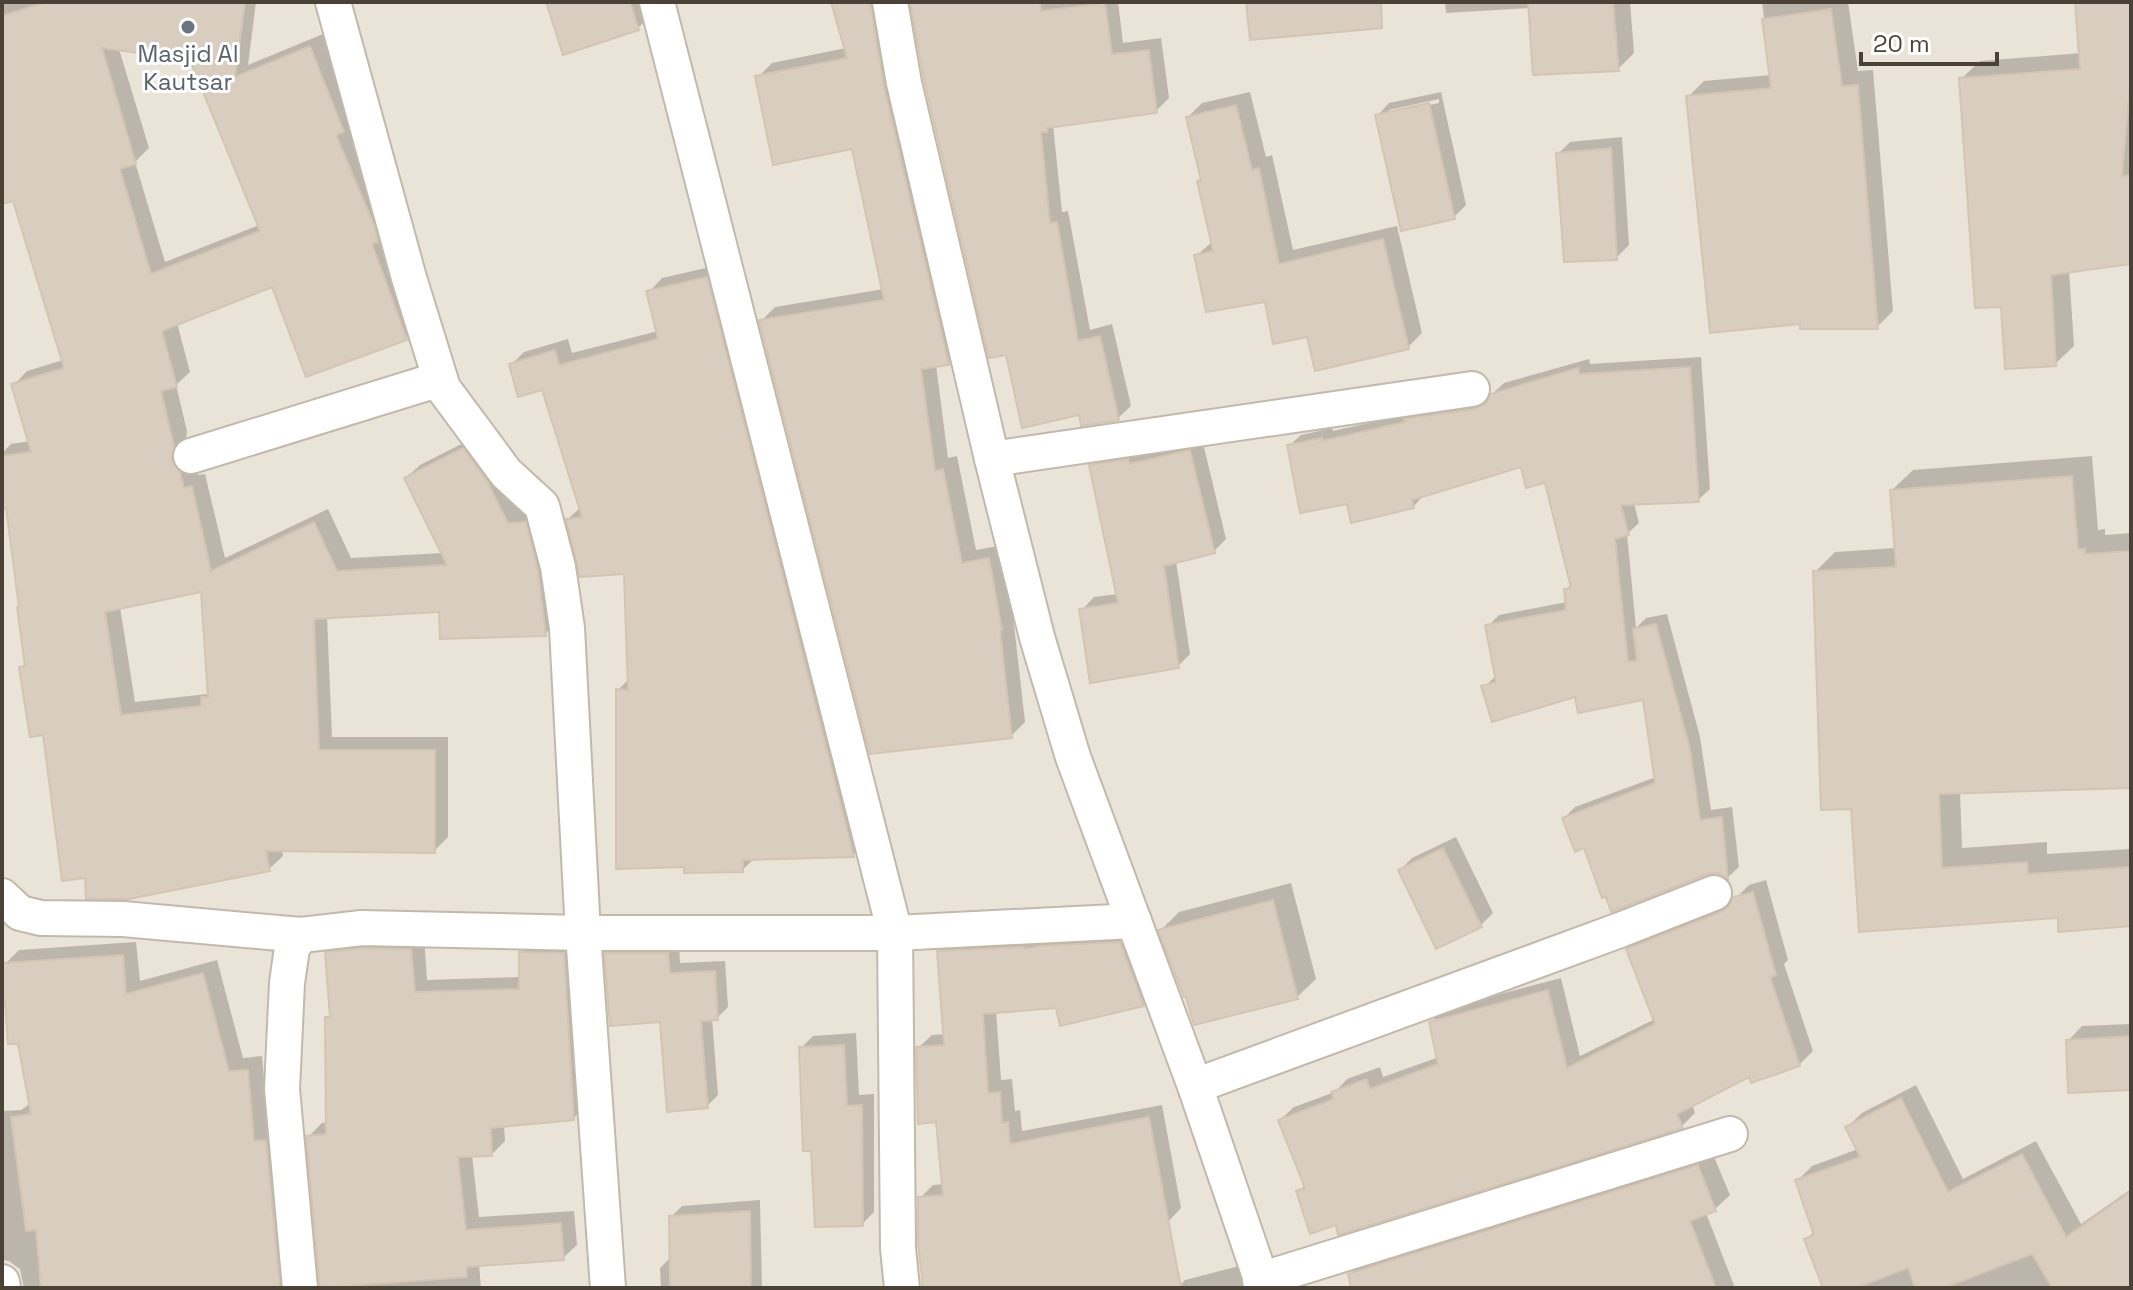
<svg xmlns="http://www.w3.org/2000/svg" width="2133" height="1290" viewBox="0 0 2133 1290" font-family="'Space Grotesk',sans-serif">
	<style>
		.residential { fill: #eae3d7 }
		.shadow { fill: #0003; fill-rule: evenodd }
		.building { fill: #d8cdbe; stroke: #d3c5b1; stroke-width: 2; fill-rule: evenodd }
		.lines { fill: none; stroke-linecap: round; stroke-linejoin: round }
		.minor-casing { stroke: #c2b9ab; stroke-width: 38 }
		.minor { stroke: #fff; stroke-width: 34 }
		.worship-dot { fill: #6b7280; stroke: #fff; stroke-width: 3 }
		.labels { text-anchor: middle; stroke-width: 6; stroke-linejoin: round; paint-order: stroke }
		.worship-label { font-size: 24px; fill: #5b616d; stroke: #fff }
	</style>
	<rect width="100%" height="100%" fill="#f5f1e9"/>
	<!-- residential -->
	<rect class="residential" x="2" y="2" width="2129" height="1286"/>
	<!-- shadow -->
	<g class="shadow">
		<path d="M2,2H256L248,65L323,34L357,117L420,324L406,338L273,285L177,323L190,372L176,385L187,431L185,447L194,458L198,475L205,474L225,558L328,509L351,558L443,553L406,478L420,465L477,436L539,509L558,621L545,634L441,610L327,616L332,737H448V837L434,851L282,849L283,856L269,869L86,876L45,733L21,668L26,662L21,606L8,505L2,493V453L11,444L30,441L14,385L27,371L63,360L15,198L2,180ZM119,49L192,58L259,225L165,262L135,162L149,148ZM203,589L210,691L207,694L135,702L120,607Z"/>
		<path d="M548,2H653L656,10L638,28Z"/>
		<path d="M834,2H886L962,349L948,363L936,365L948,458L957,456L976,550L1003,545L1015,614L1013,616L1025,722L1011,736L761,321L775,307L884,289L854,147L758,77L772,63L846,48Z"/>
		<path d="M912,2H1118L1123,43L1161,38L1169,98L1156,111L1053,125L1062,212L1068,211L1090,330L1112,324L1131,406L1118,418L1081,413Z"/>
		<path d="M1445,2H1630L1634,53L1618,69L1531,8L1446,13Z"/>
		<path d="M1762,2H1848L1858,71L1873,70L1893,311L1877,327L1688,97L1704,81L1771,75Z"/>
		<path d="M2077,2H2131V262L2069,271L2074,346L2055,364L2003,305L1961,79L1980,61L2081,53Z"/>
		<path d="M1250,92L1266,157L1272,155L1293,250L1397,226L1422,333L1408,347L1309,335L1267,300L1196,256L1213,241L1203,179L1188,117L1202,103Z"/>
		<path d="M1441,92L1466,205L1454,217L1377,116L1389,103ZM1439,99V103L1389,114V110Z"/>
		<path d="M1622,137L1629,245L1616,258L1558,154L1570,142Z"/>
		<path d="M719,265L866,842L853,855L755,858L742,870L618,690L630,678L626,571L568,519L581,507L544,387L511,365L524,352L568,339L572,353L658,331L649,292L662,278Z"/>
		<path d="M1701,357L1710,489L1698,500L1634,503L1639,523L1627,534L1636,628L1646,618L1667,614L1700,737L1711,810L1732,807L1739,867L1728,877L1718,871L1585,845L1564,818L1575,807L1656,777L1645,698L1484,687L1497,675L1488,626L1499,615L1567,602L1566,589L1572,584L1546,481L1522,464L1424,495L1413,507L1348,501L1289,446L1301,435L1332,428L1333,431L1413,413L1417,409L1488,398L1504,383L1589,359L1590,364Z"/>
		<path d="M1202,439L1226,539L1214,551L1176,561L1190,654L1178,666L1082,610L1094,597L1118,594L1092,466L1104,453Z"/>
		<path d="M2092,456L2098,530L2105,529V535L2131,533V771L1960,791L1962,848L2047,842V854L2131,849V924L2060,916L1861,929L1853,807L1815,572L1835,552L1896,548L1892,490L1913,470Z"/>
		<path d="M1456,837L1493,913L1481,925L1400,870L1412,858Z"/>
		<path d="M1766,880L1788,960L1784,964L1813,1051L1799,1065L1750,1074L1692,1104L1695,1113L1682,1126L1338,1223L1298,1192L1306,1184L1280,1120L1294,1107L1335,1092L1347,1079L1380,1067L1383,1077L1439,1057L1431,1022L1444,1009L1561,978L1580,1056L1655,1019L1628,950L1642,936L1734,900L1749,885Z"/>
		<path d="M1291,883L1316,979L1297,997L1187,995L1161,930L1179,912Z"/>
		<path d="M1133,929L1156,991L1143,1004L1058,1006L996,1011L1001,1080L1012,1079L1015,1111L1020,1110L1022,1131L1162,1105L1181,1208L1168,1222L1058,1288H925L920,1198L933,1185L944,1184L938,1120L918,1048L932,1035L946,1034L939,952L952,938Z"/>
		<path d="M424,936L427,980L521,977V952L534,939L577,940L586,1105L573,1119L504,1125L505,1141L492,1154L472,1155L479,1217L574,1211L577,1245L563,1258L479,1264L481,1288H322L308,1137L322,1123L328,1122L327,1018L332,1013L327,953L341,940Z"/>
		<path d="M136,942L140,981L217,960L243,1058L262,1056L268,1127L280,1126L301,1288H24L20,1269L9,1261L2,1260V1111L21,1110L31,1103L5,964L19,950Z"/>
		<path d="M618,943H679L680,963L725,961L728,1007L717,1018H712L718,1095L707,1106L662,1020L607,954Z"/>
		<path d="M2131,1024V1088L2068,1041L2082,1026Z"/>
		<path d="M856,1033L859,1095L874,1094V1212L862,1224L813,1149L801,1048L813,1036Z"/>
		<path d="M1916,1085L1963,1179L2036,1141L2081,1224L2131,1189V1288H1825L1806,1239L1815,1231L1797,1181L1812,1166L1858,1149L1847,1127L1862,1113Z"/>
		<path d="M1712,1152L1730,1195L1715,1209L1706,1213L1735,1288H1354L1350,1274L1365,1260Z"/>
		<path d="M760,1200L762,1288H661L660,1268L671,1257V1217L682,1206Z"/>
		<path d="M1247,1264L1256,1288H1177L1185,1280Z"/>
	</g>
	<!-- building -->
	<g class="building">
		<path d="M46,2H245L235,77L310,46L344,132L336,135L374,225L378,242L372,244L407,340L306,377L272,287L162,331L177,387L161,391L174,446L172,461L180,472L184,488L192,486L211,571L314,522L337,571L447,565L404,478L463,448L487,481L508,523L526,522L538,571L546,636L440,639L439,612L314,619L319,750H435V853L266,851L270,871L129,899H86L85,878L62,881L43,735L30,737L19,667L25,666L17,607H19L6,508H2V456L31,452L11,384L64,368L13,201L2,204V16ZM102,48L190,60L260,231L151,274L120,169L136,164ZM201,592L208,697H201V706L121,715L105,612Z"/>
		<path d="M546,2H630L639,30L563,55Z"/>
		<path d="M831,2H870L884,87L949,365L921,369L935,471L943,469L962,563L989,558L1002,630H1000L1012,738L870,754L759,320L884,300L852,149L773,165L755,76L847,58Z"/>
		<path d="M910,2H1040L1041,11L1105,3L1112,54L1149,50L1157,113L1047,128V132H1041L1050,223L1057,222L1078,341L1100,336L1119,420L1081,426L1079,415L1022,428L1006,355L989,358L924,79Z"/>
		<path d="M1246,2H1381L1382,28L1250,40Z"/>
		<path d="M1528,2H1613L1619,71L1533,75Z"/>
		<path d="M2075,2H2131V75L2122,176L2131,175V264L2051,275L2056,366L2005,369L2001,307L1975,308L1959,78L2080,69Z"/>
		<path d="M1831,9L1842,86L1858,85L1878,329H1800V324L1710,333L1686,96L1771,88L1762,19Z"/>
		<path d="M1429,103L1455,219L1401,231L1375,115Z"/>
		<path d="M1236,105L1252,170L1259,168L1279,264L1383,239L1409,349L1315,371L1307,337L1273,344L1265,302L1206,312L1194,255L1213,251L1197,181L1201,180L1186,117Z"/>
		<path d="M1611,148L1617,260L1564,262L1556,153Z"/>
		<path d="M707,277L854,857L743,860V872L684,873V867L616,869V689L628,690L624,574L580,577L566,519L582,517L542,390L518,397L509,364L555,350L559,365L658,339L646,291Z"/>
		<path d="M1690,367L1699,502L1621,505L1629,535L1615,539L1628,662L1637,660L1633,629L1656,624L1690,749L1700,820L1722,817L1728,880L1718,873L1707,874L1611,912L1606,897L1602,898L1584,848L1575,852L1562,818L1655,783L1643,700L1578,713L1575,697L1492,722L1481,686L1496,682L1485,625L1566,610L1564,589L1571,588L1545,483L1526,488L1521,467L1412,500L1414,508L1351,523L1347,504L1300,513L1287,445L1322,438V441L1405,422L1404,419L1475,409L1485,404L1491,394L1578,368L1579,374Z"/>
		<path d="M1190,450L1215,553L1164,566L1179,668L1090,683L1079,609L1118,603L1089,465L1128,459L1129,464Z"/>
		<path d="M2072,476L2078,549H2085V554L2131,551V788L1939,794L1942,868L2027,862L2028,874L2131,867V926L2058,932V918L1859,932L1851,809L1821,810L1813,571L1896,567L1890,490Z"/>
		<path d="M1443,848L1482,927L1436,949L1398,870Z"/>
		<path d="M1753,892L1776,975L1770,977L1800,1066L1751,1083L1749,1077L1677,1114L1683,1128L1338,1235L1336,1225L1310,1234L1296,1191L1305,1188L1278,1120L1334,1099L1331,1092L1366,1079L1370,1089L1438,1064L1429,1022L1548,990L1567,1068L1655,1024L1626,949L1721,912L1729,906L1733,897Z"/>
		<path d="M1273,900L1298,999L1194,1025L1186,997H1184L1158,930Z"/>
		<path d="M1120,942L1144,1006L1060,1026L1056,1008L983,1014L988,1093L1000,1092L1002,1123L1008,1122L1010,1144L1149,1117L1181,1288H923L918,1242V1197L943,1195L936,1122L918,1124L916,1047L944,1045L937,951L1024,947V949L1040,946Z"/>
		<path d="M363,948L411,949L415,992L519,989V952L564,953L574,1120L491,1128L492,1156L458,1157L466,1230L561,1223L564,1260L466,1267L467,1277L320,1288L306,1136L326,1134L325,1017H330L325,952Z"/>
		<path d="M604,953H668L670,973L715,971L718,1020L701,1021L708,1108L667,1112L660,1022L610,1026Z"/>
		<path d="M123,955L126,994L203,973L229,1071L248,1070L254,1141L266,1140L280,1288H41L36,1230L26,1231L11,1117L31,1114L18,1044H8L5,1001H2V963Z"/>
		<path d="M2131,1036V1090L2068,1093L2066,1040Z"/>
		<path d="M844,1045L847,1106L862,1105L863,1226L815,1227L811,1151H803L799,1047Z"/>
		<path d="M1901,1098L1948,1192L2022,1154L2066,1237L2131,1191V1288H2052L2032,1254L1944,1288H1915L1908,1268L1856,1288H1823L1804,1239L1814,1235L1795,1180L1860,1157L1845,1127Z"/>
		<path d="M1698,1165L1716,1211L1690,1221L1716,1288H1351L1348,1274Z"/>
		<path d="M750,1211L751,1288H670L669,1216Z"/>
	</g>
	<g class="lines">
		<defs>
			<g id="minor">
				<path d="M333,2L409,278L443,388L506,473L542,506L558,567L567,628L583,933L608,1288"/>
				<path d="M657,2L895,933L1134,921"/>
				<path d="M890,2L904,83L992,459L1037,637L1073,757L1195,1086L1264,1288"/>
				<path d="M191,456L440,379"/>
				<path d="M992,459L1472,389"/>
				<path d="M2,896L20,913L41,918L123,919L301,935"/>
				<path d="M1195,1086L1620,930L1714,893"/>
				<path d="M1260,1280L1730,1134"/>
				<path d="M2,1282L3,1288"/>
				<path d="M300,1288L282,1089L287,983L292,948L301,935L362,928L583,933H895L898,1248L902,1288"/>
			</g>
		</defs>
		<!-- minor casing -->
		<use href="#minor" class="minor-casing"/>
		<!-- minor -->
		<use href="#minor" class="minor"/>
	</g>
	<!-- markers -->
	<circle class="worship-dot" cx="188" cy="27" r="8"/>
	<g class="labels">
		<!-- worship labels -->
		<g class="worship-label">
			<text x="188" y="62">Masjid Al<tspan x="188" dy="28">Kautsar</tspan></text>
		</g>
	</g>
	<!-- border -->
	<rect width="2133" height="1290" fill="none" stroke="#4a4237" stroke-width="8"/>
	<!-- scale -->
	<path d="M1861 52v12h136v-12" fill="none" stroke="#4a4237" stroke-width="4"/>
	<text x="1873" y="52" font-size="24" fill="#4a4237" stroke="#ffffff" stroke-width="6" paint-order="stroke">20 m</text>
</svg>
